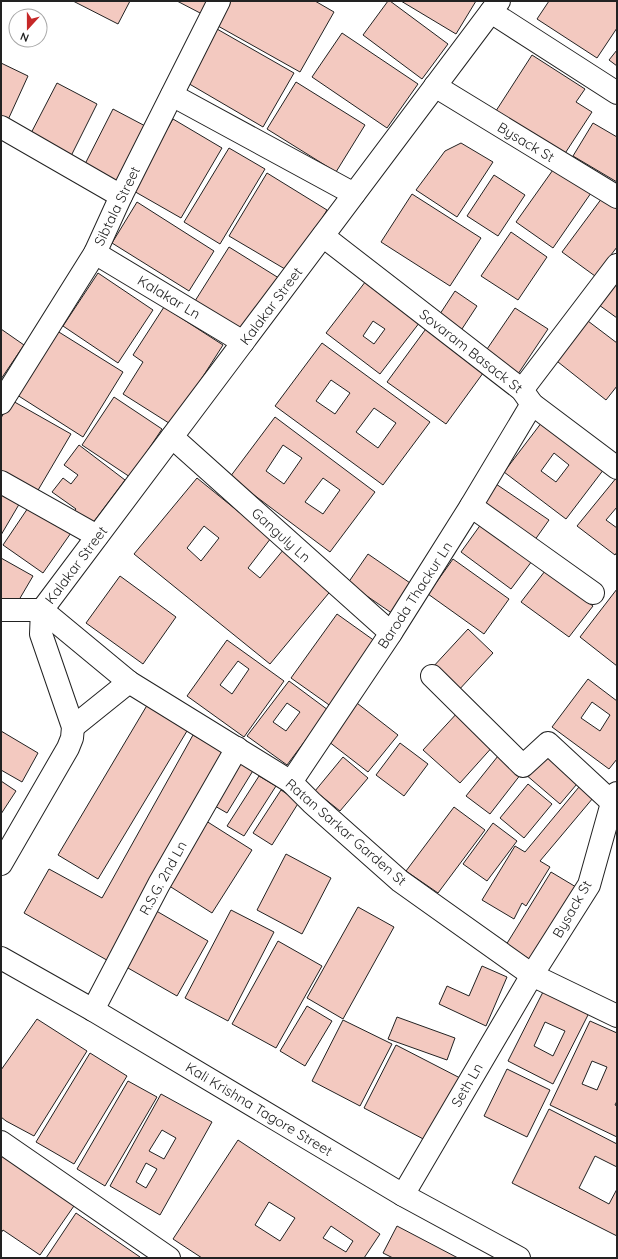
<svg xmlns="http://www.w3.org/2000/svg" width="618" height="1259" viewBox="0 0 618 1259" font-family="Quicksand,sans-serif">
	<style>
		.building { fill: #f3c9c0; stroke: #222; fill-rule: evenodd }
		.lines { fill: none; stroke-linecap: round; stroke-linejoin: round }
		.minor-casing { stroke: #222; stroke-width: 24 }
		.major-casing { stroke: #222; stroke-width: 24 }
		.minor { stroke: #fff; stroke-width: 22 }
		.major { stroke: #fff; stroke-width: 22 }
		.labels { text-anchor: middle; stroke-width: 3; stroke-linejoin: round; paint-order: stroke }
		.street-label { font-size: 14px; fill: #222; stroke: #fff }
	</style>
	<rect width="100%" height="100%" fill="#fff"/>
	<!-- building -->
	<g class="building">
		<path d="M73,1H130L118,24Z"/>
		<path d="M177,1H209L202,14Z"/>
		<path d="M231,1H315L334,12L300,72L218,26Z"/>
		<path d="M388,1H390L448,44L422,79L363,35Z"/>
		<path d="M401,1H476L456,34Z"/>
		<path d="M549,1H617V28L597,58L537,19Z"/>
		<path d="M217,29L294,73L263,127L186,82Z"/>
		<path d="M342,33L418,84L387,128L312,77Z"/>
		<path d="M617,50V66L609,60Z"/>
		<path d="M532,55L585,89L576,102L592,112L562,158L494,114Z"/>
		<path d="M1,63L28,76L7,122L1,120Z"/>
		<path d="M296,82L365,125L336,172L267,129Z"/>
		<path d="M57,83L97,104L70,158L29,137Z"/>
		<path d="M113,109L149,128L121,184L84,166Z"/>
		<path d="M173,119L222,148L181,218L132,190Z"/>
		<path d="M593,123L617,137V182L573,156Z"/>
		<path d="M461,143L493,162L457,217L416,190L445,151Z"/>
		<path d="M229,148L265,169L220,244L184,222Z"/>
		<path d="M555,167L591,193L553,248L516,222Z"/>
		<path d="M267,173L327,210L290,272L229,236Z"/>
		<path d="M494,175L525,195L498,236L467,216Z"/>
		<path d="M412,194L481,238L450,286L381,242Z"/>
		<path d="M602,198L617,209V247L595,276L562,252Z"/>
		<path d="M137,202L214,251L189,291L112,243Z"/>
		<path d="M511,232L547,257L518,300L481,276Z"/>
		<path d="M229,247L282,280L248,335L195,301Z"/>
		<path d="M98,273L153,310L118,363L63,326Z"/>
		<path d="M369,277L423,318L380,374L326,333ZM373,321L385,329L374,344L363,336Z"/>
		<path d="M617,281V318L599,305Z"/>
		<path d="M455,291L477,306L458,335L436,320Z"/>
		<path d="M164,307L223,345L172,425L123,394L143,362L133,355Z"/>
		<path d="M515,308L548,329L516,377L483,355Z"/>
		<path d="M584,318L617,343V386L606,400L553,358Z"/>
		<path d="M428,326L486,369L446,424L387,382Z"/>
		<path d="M1,329L24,345L1,379Z"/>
		<path d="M54,329L123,372L83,437L14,393Z"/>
		<path d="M322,343L430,422L383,485L275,406ZM331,380L350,393L335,414L316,401ZM374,408L396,423L378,448L356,432Z"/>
		<path d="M114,397L162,429L130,477L82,445Z"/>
		<path d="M11,400L71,434L34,497L1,477V418Z"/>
		<path d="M275,417L375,492L330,552L230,477ZM283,445L302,458L284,484L266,471ZM323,478L340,490L323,514L305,502Z"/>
		<path d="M542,422L604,469L566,519L504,472ZM554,453L569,465L556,482L541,471Z"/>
		<path d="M79,445L125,480L89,528L71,515L76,509L52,492L63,478L71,484L78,475L64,465Z"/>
		<path d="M617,477V507L606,520L617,528V552L615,555L577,526Z"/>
		<path d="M197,478L271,538L248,568L260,578L284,549L333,588L270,664L134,554ZM204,526L219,538L201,561L187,548Z"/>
		<path d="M496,484L549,520L532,544L480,509Z"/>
		<path d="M1,490L21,501L1,535Z"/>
		<path d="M32,502L73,530L43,573L3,545Z"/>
		<path d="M484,520L535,557L511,589L461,552Z"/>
		<path d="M368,554L413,585L393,614L348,583Z"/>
		<path d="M1,558L33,576L16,605L1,599Z"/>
		<path d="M453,559L509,599L484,634L428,594Z"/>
		<path d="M545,571L593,606L569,637L521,602Z"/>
		<path d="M120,576L176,617L143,664L86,623Z"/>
		<path d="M617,589V666L580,637Z"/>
		<path d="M337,614L379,644L332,707L291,678Z"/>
		<path d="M468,629L493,653L457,692L432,668Z"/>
		<path d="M227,640L284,681L244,737L187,696ZM238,661L249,669L232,694L220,685Z"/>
		<path d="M588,679L617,701V759L609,769L552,727ZM592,702L610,715L600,731L581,718Z"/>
		<path d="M289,681L328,710L287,765L247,736ZM287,703L300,712L286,731L273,722Z"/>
		<path d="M353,700L398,735L368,772L324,738Z"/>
		<path d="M149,702L190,726L98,879L58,855Z"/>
		<path d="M459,711L495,744L460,783L423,750Z"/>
		<path d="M1,731L38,753L22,782L1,770Z"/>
		<path d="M193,735L228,754L112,963L24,913L49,869L102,898Z"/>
		<path d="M400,743L428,764L404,796L376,775Z"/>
		<path d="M546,748L582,778L560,804L525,774Z"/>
		<path d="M498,756L521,774L490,814L466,796Z"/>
		<path d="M343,757L368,778L340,811L315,791Z"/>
		<path d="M236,758L254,769L227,813L208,802Z"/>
		<path d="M259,776L276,786L244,836L227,826Z"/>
		<path d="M1,781L16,791L1,814Z"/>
		<path d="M528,784L552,804L524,838L500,818Z"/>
		<path d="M579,787L593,798L540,861L550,867L526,906L522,903L514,919L482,900L515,846L525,852Z"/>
		<path d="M281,790L299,802L272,845L253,833Z"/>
		<path d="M454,807L485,830L438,893L406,871Z"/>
		<path d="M203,819L252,850L212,913L163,882Z"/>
		<path d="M493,823L517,841L487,881L463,864Z"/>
		<path d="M286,854L331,878L302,934L257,910Z"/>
		<path d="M551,872L581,890L536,963L506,945Z"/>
		<path d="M358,907L394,927L343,1019L307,998Z"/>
		<path d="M153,909L208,941L177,996L121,964Z"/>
		<path d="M231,910L274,932L228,1021L185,998Z"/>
		<path d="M278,941L322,966L276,1048L232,1024Z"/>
		<path d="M482,966L507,977L486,1026L439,1004L447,986L469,996Z"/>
		<path d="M544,990L589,1013L553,1084L508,1061ZM545,1022L565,1031L553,1056L534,1046Z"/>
		<path d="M307,1006L332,1021L305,1066L280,1051Z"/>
		<path d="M397,1017L455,1038L447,1060L388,1039Z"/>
		<path d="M37,1019L87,1051L34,1136L6,1121L1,1117V1070Z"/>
		<path d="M343,1020L392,1044L360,1106L312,1081Z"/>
		<path d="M590,1021L617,1033V1101L615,1105L617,1106V1137L550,1105ZM592,1061L607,1067L597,1090L582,1084Z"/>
		<path d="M396,1045L462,1079L429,1142L364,1108Z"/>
		<path d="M90,1053L127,1076L74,1164L36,1142Z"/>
		<path d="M507,1069L550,1090L527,1137L484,1116Z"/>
		<path d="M128,1081L157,1097L105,1186L77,1169Z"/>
		<path d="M161,1094L212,1122L160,1215L110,1186ZM162,1130L176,1138L164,1159L149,1151ZM146,1163L157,1169L146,1188L136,1182Z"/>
		<path d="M549,1109L617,1144V1167L595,1156L579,1188L609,1204L617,1189V1236L512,1183Z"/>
		<path d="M238,1140L380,1234L364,1258H202L173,1239ZM269,1202L295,1218L280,1241L255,1225ZM331,1226L353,1241L346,1252L323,1238Z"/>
		<path d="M1,1151L76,1203L40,1255L3,1230L1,1233Z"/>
		<path d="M76,1213L140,1257V1258H46Z"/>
		<path d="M397,1226L458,1258H393L383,1253Z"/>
	</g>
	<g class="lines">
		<defs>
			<g id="minor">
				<path d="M491,12L617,93"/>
				<path d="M435,86L617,197"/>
				<path d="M172,95L354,194"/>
				<path d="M1,127L121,196"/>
				<path d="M323,236L522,390L532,404L617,468"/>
				<path d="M95,253L243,342"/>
				<path d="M522,390L617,265"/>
				<path d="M1,403L95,253L121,196L219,1"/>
				<path d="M172,437L391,633"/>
				<path d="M1,482L97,536"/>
				<path d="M471,506L593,593"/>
				<path d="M1,610H42L129,682L291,782L312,803L400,881L532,975L617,1016"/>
				<path d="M432,676L523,766L548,743L617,807"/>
				<path d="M73,727L129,682"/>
				<path d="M291,782L391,633L471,506L532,404"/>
				<path d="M93,1010L159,884L237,748"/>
				<path d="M1,1142L169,1258"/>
				<path d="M403,1195L532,975L589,885L612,803L617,793"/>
			</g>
			<g id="major">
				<path d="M1,864L68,748L72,738L73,727L41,634L42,610L499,1"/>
				<path d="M1,958L93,1010L403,1195L519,1258"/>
			</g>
		</defs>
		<!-- minor casing -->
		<use href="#minor" class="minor-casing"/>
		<!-- major casing -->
		<use href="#major" class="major-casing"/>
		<!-- minor -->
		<use href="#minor" class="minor"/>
		<!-- major -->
		<use href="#major" class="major"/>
	</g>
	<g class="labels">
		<!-- street labels -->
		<g class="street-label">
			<text transform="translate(526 142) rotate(31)" y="5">Bysack St</text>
			<text transform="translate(117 206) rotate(-64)" y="5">Sibtala Street</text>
			<text transform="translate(169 297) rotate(31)" y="5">Kalakar Ln</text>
			<text transform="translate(271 306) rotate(-53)" y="5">Kalakar Street</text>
			<text transform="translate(471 351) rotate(38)" y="5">Sovaram Basack St</text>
			<text transform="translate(281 535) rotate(42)" y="5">Ganguly Ln</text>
			<text transform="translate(76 565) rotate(-53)" y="5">Kalakar Street</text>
			<text transform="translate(415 595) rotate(-57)" y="5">Baroda Thackur Ln</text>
			<text transform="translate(346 832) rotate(41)" y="5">Ratan Sarkar Garden St</text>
			<text transform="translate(163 878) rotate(-61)" y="5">R.S.G. 2nd Ln</text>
			<text transform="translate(572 909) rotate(-60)" y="5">Bysack St</text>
			<text transform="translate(467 1085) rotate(-60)" y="5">Seth Ln</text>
			<text transform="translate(259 1109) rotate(31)" y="5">Kali Krishna Tagore Street</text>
		</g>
	</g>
	<!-- border -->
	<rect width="618" height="1259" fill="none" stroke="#222222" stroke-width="4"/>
	<!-- north arrow -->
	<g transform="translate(28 28) rotate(201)"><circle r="19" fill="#ffffff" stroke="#a7a7a7"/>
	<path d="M0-3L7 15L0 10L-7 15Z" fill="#c62828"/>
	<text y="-6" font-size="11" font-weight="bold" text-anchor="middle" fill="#222222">N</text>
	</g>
</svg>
